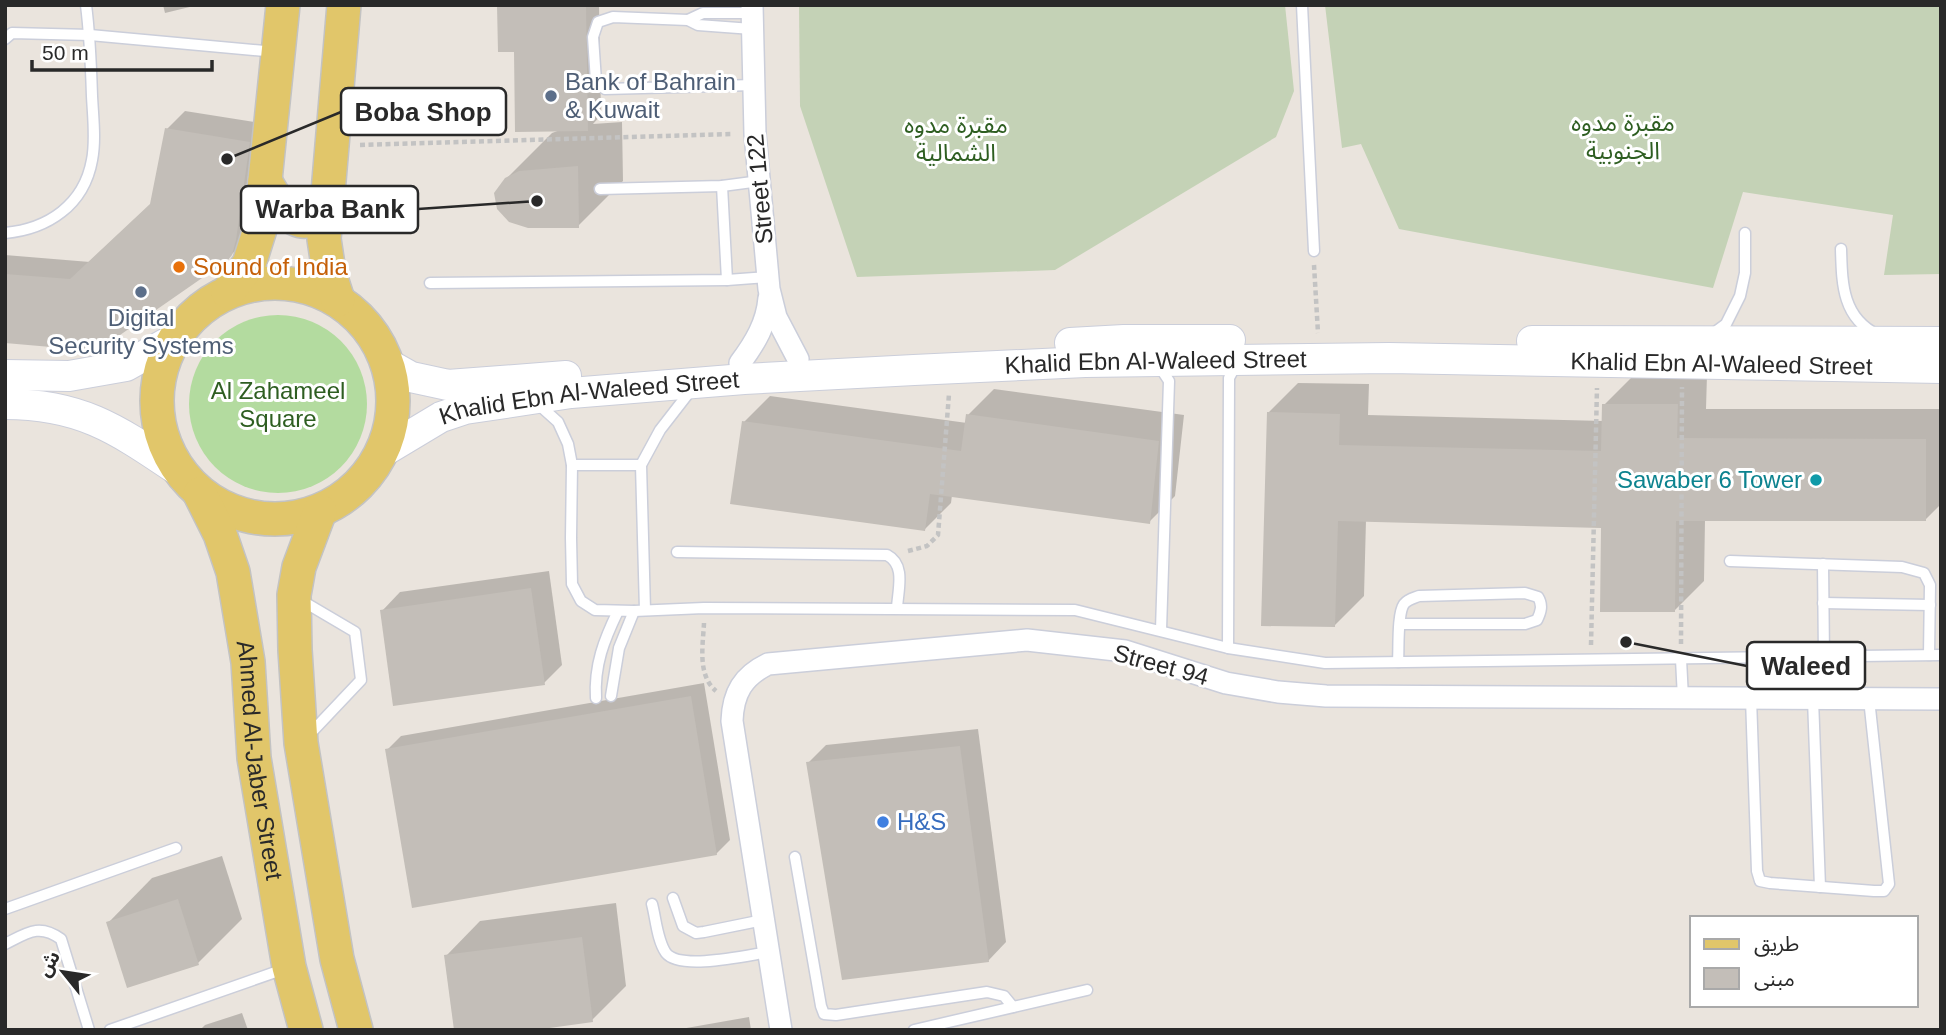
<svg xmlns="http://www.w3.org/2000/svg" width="1946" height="1035" viewBox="0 0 1946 1035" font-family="Helvetica,'Noto Sans Arabic',sans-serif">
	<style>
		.green { fill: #b3db9f }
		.cemetery { fill: #c4d2b6 }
		.shadow { fill: #0003 }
		.building { fill: #c3beb8 }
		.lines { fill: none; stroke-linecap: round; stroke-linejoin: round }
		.lane-casing { stroke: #cbceda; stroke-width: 13 }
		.street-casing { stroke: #cbceda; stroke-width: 24 }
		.secondary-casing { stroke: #cbceda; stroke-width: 32 }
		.primary-casing { stroke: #c3c3c3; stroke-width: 36 }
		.path { stroke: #c3c3c3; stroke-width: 4.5; stroke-dasharray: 5 3.5; stroke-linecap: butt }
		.lane { stroke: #fff; stroke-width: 10 }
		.street { stroke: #fff; stroke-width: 21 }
		.secondary { stroke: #fff; stroke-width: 30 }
		.primary { stroke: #e1c66a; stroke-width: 33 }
		.service-dot { fill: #5c6f8a; stroke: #fff; stroke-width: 2.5 }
		.food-dot { fill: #e8710a; stroke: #fff; stroke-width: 2.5 }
		.culture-dot { fill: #0f9aa8; stroke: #fff; stroke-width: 2.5 }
		.shop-dot { fill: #3f7fe0; stroke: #fff; stroke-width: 2.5 }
		.labels { text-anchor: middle; stroke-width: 6; stroke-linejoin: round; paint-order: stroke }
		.service-label { font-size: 24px; fill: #4e5e75; stroke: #fff; text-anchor: start }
		.park-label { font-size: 24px; fill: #2e5e21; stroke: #fff }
		.street-label { font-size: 24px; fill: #292929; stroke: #fff }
		.food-label { font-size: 24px; fill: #c56008; stroke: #fff; text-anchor: start }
		.culture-label { font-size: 24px; fill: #0d838f; stroke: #fff; text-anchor: end }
		.shop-label { font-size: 24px; fill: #366cbe; stroke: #fff; text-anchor: start }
		.leader { fill: none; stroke: #292929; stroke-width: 2.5 }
		.callout-dot { fill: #292929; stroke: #fff; stroke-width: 2.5 }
		.callout { fill: #fff; stroke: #292929; stroke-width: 2.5 }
		.callout-label { font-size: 26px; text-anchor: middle; font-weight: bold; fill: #292929 }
	</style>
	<rect width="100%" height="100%" fill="#eae4dd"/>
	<!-- green -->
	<circle class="green" cx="278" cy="404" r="89"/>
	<!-- cemetery -->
	<g class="cemetery">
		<path d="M799,5H1285L1294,91L1276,137L1055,270L857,277L800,106Z"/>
		<path d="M1325,5H1941V274L1884,275L1893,215L1743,192L1713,288L1399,229L1361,144L1342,148Z"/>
	</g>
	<!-- shadow -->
	<g class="shadow">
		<path d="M163,5H198L165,13Z"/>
		<path d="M499,5H599L601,115L593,124L622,122L623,181L578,226L506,179L552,133L560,130L516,50Z"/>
		<path d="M185,111L267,124L246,240L227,259L5,342V255L90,262L152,204L167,129Z"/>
		<path d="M1634,375H1707L1706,409H1941V504L1925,520H1705L1704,581L1674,611L1602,526L1366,520L1364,596L1334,626L1268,413L1298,383L1369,384L1368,415L1604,421V405Z"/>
		<path d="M994,389L1184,415L1175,496L1149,522L952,495L951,503L925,529L744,422L770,396L967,423L968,415Z"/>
		<path d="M549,571L562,665L544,683L382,611L400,592Z"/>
		<path d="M704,683L730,840L716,854L387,750L401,736Z"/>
		<path d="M978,729L1006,942L988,961L808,763L826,745Z"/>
		<path d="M222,856L242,919L198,963L108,923L152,878Z"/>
		<path d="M616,903L626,986L592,1020L446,956L480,921Z"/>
		<path d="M242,1013L248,1030H200L205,1025Z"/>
		<path d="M749,1017L751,1030H675Z"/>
	</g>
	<!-- building -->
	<g class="building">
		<path d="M497,5H586L588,131L515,132L514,52H498Z"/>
		<path d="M165,128L250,142L236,240L232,255L228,260L97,351L5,343V274L70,279L150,204Z"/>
		<path d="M578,166L579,228H528L509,222L497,209L494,193L505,178L519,171Z"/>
		<path d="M1602,404H1678L1677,438L1926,439V521H1676L1675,612H1600L1601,528L1338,521L1335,627L1261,626L1267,412L1340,414L1339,445L1601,451Z"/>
		<path d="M966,414L1159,441L1150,524L930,494L925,531L730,504L742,421L961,451Z"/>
		<path d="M531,588L545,685L393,706L380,610Z"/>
		<path d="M691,696L717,855L412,908L385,749Z"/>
		<path d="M960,746L989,962L842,980L806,762Z"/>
		<path d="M178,899L199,965L127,988L106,922Z"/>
		<path d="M582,937L593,1022L535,1030H454L444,955Z"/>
	</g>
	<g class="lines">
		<defs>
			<g id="lane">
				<path d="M1302,5L1314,251"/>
				<path d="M688,20L703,13H752"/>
				<path d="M752,29L698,25L688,20L613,17L598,22L593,37L596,81L605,89L754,85"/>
				<path d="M5,39L12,33L90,35L276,52"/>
				<path d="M722,186L727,280"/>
				<path d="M600,189L722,186L760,181"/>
				<path d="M5,233C48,229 84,205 92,160C96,140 93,117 92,96C91,65 90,36 86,5"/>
				<path d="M1841,249C1842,283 1842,318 1878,335"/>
				<path d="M430,283L727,280L768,277"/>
				<path d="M1711,335L1726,324L1740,296L1745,273V233"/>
				<path d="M1159,366L1169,381L1161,630"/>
				<path d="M538,404L558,422L568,444L572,465L571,538L572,584L581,601L595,610L634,611L704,608L1075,610L1228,648L1325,663L1941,655"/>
				<path d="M572,465H641"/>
				<path d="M677,552L887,555C906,565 898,589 897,608"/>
				<path d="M1730,561L1902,567L1924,573L1930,585L1929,655"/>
				<path d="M1823,564L1824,657"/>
				<path d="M299,599L355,632L361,680L308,736"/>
				<path d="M1823,603L1930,605"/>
				<path d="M645,610L641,465L660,430L691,390"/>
				<path d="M1228,648L1229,378L1237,363"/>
				<path d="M1681,659L1683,698"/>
				<path d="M1398,662C1399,648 1397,614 1404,604C1408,599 1414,598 1419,596L1525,593L1538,597C1543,605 1541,612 1537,620L1525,624H1400"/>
				<path d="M611,696L619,648L634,611"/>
				<path d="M596,698C594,665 604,640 618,611"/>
				<path d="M1751,698L1757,871L1760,881L1770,883L1874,891H1884L1889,884L1869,699"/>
				<path d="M1813,699L1820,887"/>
				<path d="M795,857L821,1006L824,1014L836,1015L987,992L1004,996L1013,1007"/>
				<path d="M673,898L683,926L696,933L704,932L763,920"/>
				<path d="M652,904C656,919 657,940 666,953C680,971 748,955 769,952"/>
				<path d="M5,909L176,848"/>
				<path d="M5,944C27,933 39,923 61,939L89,1030"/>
				<path d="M110,1030L287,968"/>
				<path d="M914,1030L1087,990"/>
			</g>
			<g id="street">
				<path d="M752,5L755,134L769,289L776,317L798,359"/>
				<path d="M740,363C755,343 767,323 769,298"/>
				<path d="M781,1030L732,721C733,693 743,676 768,664L1027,640L1125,651L1226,683L1278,692L1326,696L1941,699"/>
			</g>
			<g id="secondary">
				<path d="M1532,341L1941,342"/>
				<path d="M1070,343L1124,340H1230"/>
				<path d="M388,364L411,377L448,385L566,376"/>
				<path d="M5,375L69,376L126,366L174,339"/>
				<path d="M5,404C82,404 118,430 179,471"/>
				<path id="s1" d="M381,453L441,417L465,409L571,393L744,379L914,370L1085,362L1389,358L1941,368"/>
			</g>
			<g id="primary">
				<path d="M265,181C274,196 289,227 311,220C316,219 322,214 327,212"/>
				<circle cx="275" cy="401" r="118"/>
				<path d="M228,292L249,264L260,229L283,5"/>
				<path d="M338,300L329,272L324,239L344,5"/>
				<path id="s2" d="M200,494L220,534L233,572L248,662L254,758L289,967L306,1030"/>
				<path d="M320,511L299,567L294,595L295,650L301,743L337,959L356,1030"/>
			</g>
		</defs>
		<!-- lane casing -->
		<use href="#lane" class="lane-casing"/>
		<!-- street casing -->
		<use href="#street" class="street-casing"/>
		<!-- secondary casing -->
		<use href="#secondary" class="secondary-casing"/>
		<!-- primary casing -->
		<use href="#primary" class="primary-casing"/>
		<!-- path -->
		<g class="path">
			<path d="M360,145L733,134"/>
			<path d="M1314,265L1318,333"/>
			<path d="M908,551L927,546L938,535L949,394"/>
			<path d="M704,623C703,645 697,675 716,691"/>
			<path d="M1681,644L1682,387"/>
			<path d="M1591,645L1597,388"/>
		</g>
		<!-- lane -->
		<use href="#lane" class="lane"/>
		<!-- street -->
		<use href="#street" class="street"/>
		<!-- secondary -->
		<use href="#secondary" class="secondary"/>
		<!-- primary -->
		<use href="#primary" class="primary"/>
	</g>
	<!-- markers -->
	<g class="service-dot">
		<circle cx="551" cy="96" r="7"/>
		<circle cx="141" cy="292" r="7"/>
	</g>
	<circle class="food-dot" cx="179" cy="267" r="7"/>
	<circle class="culture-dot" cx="1816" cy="480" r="7"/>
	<circle class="shop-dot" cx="883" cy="822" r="7"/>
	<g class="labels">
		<!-- service labels -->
		<g class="service-label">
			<text x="565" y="90">Bank of Bahrain<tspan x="565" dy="28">&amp; Kuwait</tspan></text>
			<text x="141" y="326" text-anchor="middle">Digital<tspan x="141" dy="28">Security Systems</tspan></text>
		</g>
		<!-- park labels -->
		<g class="park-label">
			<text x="1623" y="131">مقبرة مدوه<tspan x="1623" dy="28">الجنوبية</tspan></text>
			<text x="956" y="133">مقبرة مدوه<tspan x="956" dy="28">الشمالية</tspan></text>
			<text x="278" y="399">Al Zahameel<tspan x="278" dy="28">Square</tspan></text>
		</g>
		<!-- street labels -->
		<g class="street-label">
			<text transform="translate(760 189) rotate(-95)" y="8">Street 122</text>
			<text dy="8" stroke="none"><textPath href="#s1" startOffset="788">Khalid Ebn Al-Waleed Street</textPath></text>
			<text dy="8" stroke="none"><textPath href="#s1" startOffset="1354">Khalid Ebn Al-Waleed Street</textPath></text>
			<text dy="8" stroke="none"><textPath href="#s1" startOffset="220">Khalid Ebn Al-Waleed Street</textPath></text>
			<text transform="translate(1161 665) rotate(15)" y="8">Street 94</text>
			<text dy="8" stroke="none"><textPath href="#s2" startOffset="275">Ahmed Al-Jaber Street</textPath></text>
		</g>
		<!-- food labels -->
		<g class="food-label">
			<text x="193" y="275">Sound of India</text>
		</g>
		<!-- culture labels -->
		<g class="culture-label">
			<text x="1802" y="488">Sawaber 6 Tower</text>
		</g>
		<!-- shop labels -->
		<g class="shop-label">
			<text x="897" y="830">H&amp;S</text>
		</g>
	</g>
	<!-- callouts -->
	<path class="leader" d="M227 159L341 112M537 201L418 209M1626 642L1747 666"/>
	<g class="callout-dot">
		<circle cx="227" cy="159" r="7"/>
		<circle cx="537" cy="201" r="7"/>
		<circle cx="1626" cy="642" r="7"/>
	</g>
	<g class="callout">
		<rect x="341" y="88" width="165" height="47" rx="7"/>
		<rect x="241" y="186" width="177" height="47" rx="7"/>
		<rect x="1747" y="642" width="118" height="47" rx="7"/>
	</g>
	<g class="callout-label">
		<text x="423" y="121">Boba Shop</text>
		<text x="330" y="218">Warba Bank</text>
		<text x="1806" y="675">Waleed</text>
	</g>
	<!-- border -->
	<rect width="1946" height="1035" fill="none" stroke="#292929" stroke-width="14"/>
	<!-- legend -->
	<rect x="1690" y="916" width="228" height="91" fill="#ffffff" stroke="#a9a9a9" stroke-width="2"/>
	<rect x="1704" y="939" width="35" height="10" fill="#e1c66a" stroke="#a9a9a9" stroke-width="2"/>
	<text x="1754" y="951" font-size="21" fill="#292929">طريق</text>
	<rect x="1704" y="968" width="35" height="21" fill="#c3beb8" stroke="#a9a9a9" stroke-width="2"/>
	<text x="1754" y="986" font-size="21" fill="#292929">مبنى</text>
	<!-- north arrow -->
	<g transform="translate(63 972) rotate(300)" stroke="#ffffff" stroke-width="5" paint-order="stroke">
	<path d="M0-5L12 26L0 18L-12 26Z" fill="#292929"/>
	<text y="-10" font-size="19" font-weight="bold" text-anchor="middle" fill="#292929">ش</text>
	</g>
	<!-- scale -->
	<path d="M32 60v10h180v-10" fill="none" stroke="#292929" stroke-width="3.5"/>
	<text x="42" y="60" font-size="21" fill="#292929" stroke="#ffffff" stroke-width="5" paint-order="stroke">50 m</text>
</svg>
